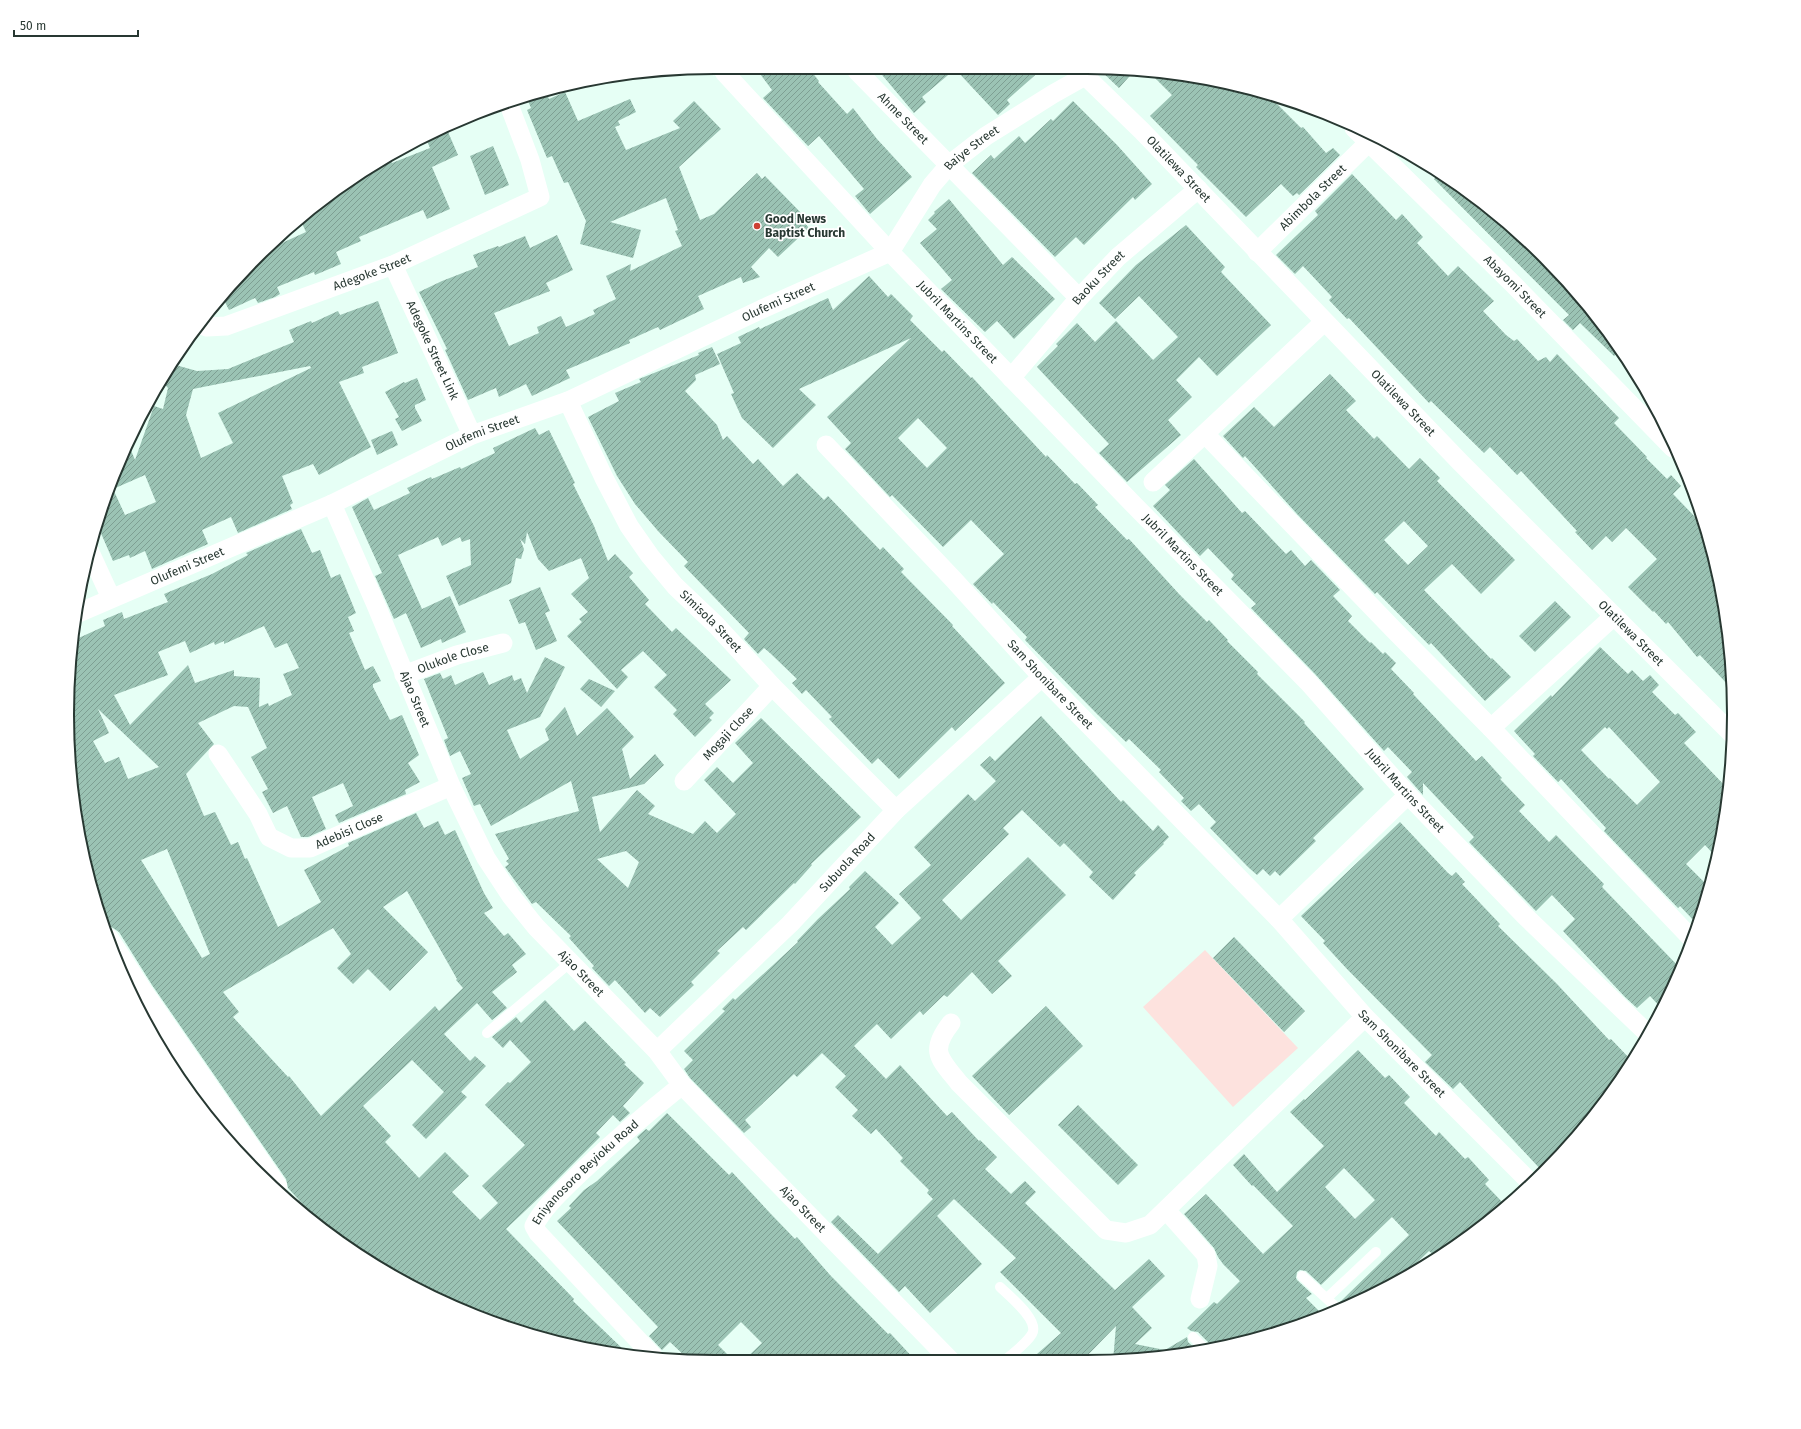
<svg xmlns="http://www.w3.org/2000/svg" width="1801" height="1429" viewBox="0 0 1801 1429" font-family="'Fira Sans',sans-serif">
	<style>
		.grass { fill: #fde2de }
		.building { fill: url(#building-hatch); fill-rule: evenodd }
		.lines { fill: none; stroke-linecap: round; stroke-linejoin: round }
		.lane { stroke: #fff; stroke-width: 10 }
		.street { stroke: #fff; stroke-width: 19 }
		.secondary { stroke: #fff; stroke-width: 22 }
		.poi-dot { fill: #cd4033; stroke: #fff; stroke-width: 1.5 }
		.labels { text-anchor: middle; stroke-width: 3.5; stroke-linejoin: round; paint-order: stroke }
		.street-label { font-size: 12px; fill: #283832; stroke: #fff }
		.poi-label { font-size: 12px; font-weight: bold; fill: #283832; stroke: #fff; text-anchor: start }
		.rim { fill: none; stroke: #283832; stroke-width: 2 }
	</style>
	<defs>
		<pattern id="building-hatch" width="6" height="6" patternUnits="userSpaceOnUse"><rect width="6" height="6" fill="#9bc3b4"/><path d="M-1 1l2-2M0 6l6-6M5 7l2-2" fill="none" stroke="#7e9f93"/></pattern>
	</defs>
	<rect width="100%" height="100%" fill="#e6fff5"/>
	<!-- grass -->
	<path class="grass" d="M1205,950L1298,1048L1233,1107L1143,1007Z"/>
	<!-- building -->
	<g class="building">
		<path d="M1129,68L1136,69L1119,88L1099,69Z"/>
		<path d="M1042,69L1007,100L1010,104L998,115L956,70Z"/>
		<path d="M878,70H954L922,97L926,102L914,113Z"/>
		<path d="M758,71H811L819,81L818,82L847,114L853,108L877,139L912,177L870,214L855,196L864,189L819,136L808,146L763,98L772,90Z"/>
		<path d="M1148,71L1213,79L1267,94L1301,128L1303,127L1326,153L1333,148L1340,155L1299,195L1297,193L1293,196L1281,184L1246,217L1196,167L1198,165L1150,116L1172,95Z"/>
		<path d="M545,90L549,99L565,92L578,121L630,99L636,112L618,121L620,125L615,127L626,150L680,128L673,121L694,101L721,129L679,167L700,220L714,214L757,173L762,179L765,176L804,216L801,219L809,228L778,257L769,248L751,267L760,277L743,283L741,277L698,296L704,309L660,330L658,327L629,340L630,343L566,370L570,378L532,396L526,384L499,397L496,388L468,400L445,350L447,349L419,292L442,281L478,267L473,255L498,246L499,247L525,236L530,248L557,235L573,270L546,283L550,291L494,313L509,346L539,333L537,327L561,316L566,327L595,314L593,310L616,299L606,276L631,264L630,271L682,246L675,231L678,230L666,198L610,222L641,230L633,258L580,244L586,221L568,182L564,183L552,156L547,158L527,110L531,108L526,96Z"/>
		<path d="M1073,101L1117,145L1152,184L1135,200L1133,197L1084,245L1076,237L1055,257L972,173L991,155L994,159L1019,136L1025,143L1051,119L1053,121Z"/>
		<path d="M448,132L458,155L432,167L450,209L427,219L423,210L359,237L361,241L336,252L341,264L315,275L314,272L277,287L280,294L275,297L258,303L255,298L229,310L222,296L260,253L306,232L300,219L321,201L354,178L372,170L371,167L389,155L392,163L430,148L427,141Z"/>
		<path d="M493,146L509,185L485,195L470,156Z"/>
		<path d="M1352,174L1396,220L1402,214L1423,237L1417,243L1448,276L1458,266L1494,301L1483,311L1506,335L1514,341L1517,339L1538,361L1546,357L1550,362L1557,354L1619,418L1614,423L1647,457L1646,458L1667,479L1671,475L1681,486L1673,494L1698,520L1702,516L1728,630L1730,687L1700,655L1697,657L1668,622L1666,624L1654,611L1653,612L1628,587L1657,559L1626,528L1612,542L1606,536L1592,550L1575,532L1577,531L1521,471L1517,475L1490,447L1484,453L1431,401L1429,403L1349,318L1347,319L1329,300L1332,297L1303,266L1295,274L1276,255L1318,215L1315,211Z"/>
		<path d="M1439,174L1513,228L1573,288L1619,352L1614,356L1580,323L1573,330L1563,320L1569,315L1434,179Z"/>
		<path d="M949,199L1003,265L1012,257L1055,299L1014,339L997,321L985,332L941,289L952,280L920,243L937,229L928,220L935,213L934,212Z"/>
		<path d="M1186,225L1225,267L1221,272L1271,325L1217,376L1199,357L1176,380L1192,397L1168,420L1181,435L1127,482L1099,453L1109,444L1037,367L1058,346L1056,344L1077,323L1095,342L1116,321L1153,360L1178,337L1139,296L1115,319L1099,303L1136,265Z"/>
		<path d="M869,276L888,297L891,294L913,316L910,320L942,352L944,350L971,378L972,377L1046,457L1047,455L1075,484L1077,483L1098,505L1095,507L1127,540L1129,539L1179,594L1207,622L1209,620L1228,640L1227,641L1258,672L1257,674L1305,722L1304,723L1364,789L1313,838L1316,841L1280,876L1275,871L1270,876L1263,869L1257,875L1248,867L1210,828L1216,822L1199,804L1191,811L1181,801L1184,798L1159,772L1161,770L1129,739L1126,742L1097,714L1025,640L1027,637L993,602L992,604L973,584L1004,554L971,520L943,547L892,495L890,497L845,449L851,443L827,417L911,338L799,389L816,405L773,448L742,418L731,394L734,393L717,354L741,343L738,337L759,327L760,329L828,298L833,310ZM918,418L947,448L927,468L898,438Z"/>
		<path d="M378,301L398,353L362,367L364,373L339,382L371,447L319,475L313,464L282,476L293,503L290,505L292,509L238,533L231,517L202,530L208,544L152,569L145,551L130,558L129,555L113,561L97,524L116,466L128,443L135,460L154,406L163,409L168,388L161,380L172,364L197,371L228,369L294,342L289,330L311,321L312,323L338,311L340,315ZM310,366L311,368L218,413L233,443L201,458L186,415L193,389ZM145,475L156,502L125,515L113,489Z"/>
		<path d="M712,347L720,364L695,375L696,380L685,391L717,425L723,440L727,436L753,464L758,459L783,486L797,473L824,500L828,496L880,550L883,547L904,569L901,572L953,625L952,626L1005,683L955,731L952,727L899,779L878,758L872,764L829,719L832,717L806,690L802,694L792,683L797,679L770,653L764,648L758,654L744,639L749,633L684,566L688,562L658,531L635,504L617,476L588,417L619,401L615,393L641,382L639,379L699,355L698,353Z"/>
		<path d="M1330,374L1356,401L1346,410L1374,439L1377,436L1409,469L1420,458L1440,478L1437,481L1515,560L1481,594L1452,564L1424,590L1491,659L1492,658L1511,677L1485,701L1431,643L1429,645L1377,592L1375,594L1297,514L1245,456L1243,458L1223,436L1254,407L1274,427ZM1404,521L1428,546L1408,565L1384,540Z"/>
		<path d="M417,378L426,400L415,405V408L422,421L402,431L395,419L399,417L385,392L404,382L405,383Z"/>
		<path d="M535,428L539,435L549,430L575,483L573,484L594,526L608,561L615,554L633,573L629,577L649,600L645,604L672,632L676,628L731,680L705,704L714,713L709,718L712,720L695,737L673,714L677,710L654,687L667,675L643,651L621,670L628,677L617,689L567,636L582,622L579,619L588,612L571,594L589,578L581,558L549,571L538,559L527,532L525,544L520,539L524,549L521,559L516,558L511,583L459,606L446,576L471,565L470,539L462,542L460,537L442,546L438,537L398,555L422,609L450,596L466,632L442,643L441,639L421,648L406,613L394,619L375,576L382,573L352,507L368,498L374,510L410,493L407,488L431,477L432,479L460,467L461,469L495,453L493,448Z"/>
		<path d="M392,431L398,445L377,455L371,440Z"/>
		<path d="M1194,459L1242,513L1245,511L1286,554L1291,550L1305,566L1311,560L1340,590L1333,596L1352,616L1348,621L1370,643L1371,642L1383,654L1385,652L1396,663L1391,669L1414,693L1413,694L1476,761L1482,756L1502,778L1500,779L1525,805L1519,811L1549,842L1556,835L1604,884L1602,887L1680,968L1667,1001L1662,1009L1650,996L1637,1008L1625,997L1563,931L1575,919L1552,895L1536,911L1533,908L1469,842L1474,837L1423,783V795L1407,777L1412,772L1388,747L1384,751L1316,675L1251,608L1256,604L1231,579L1234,575L1208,548L1200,556L1153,506L1170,490L1165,485Z"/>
		<path d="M301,529L312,553L320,550L331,578L340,574L356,613L348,617L354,631L349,633L365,670L373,666L381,681L373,684V687L390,720L402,715L419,755L408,763L420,782L405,790L406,794L339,823L335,815L353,806L343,783L312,797L326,829L308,837H301L287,806L273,813L262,792L268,789L251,757L267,748L248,707L234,706L198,723L214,744L186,774L204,816L215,812L231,845L238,842L245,859L247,858L278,927L321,902L304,870L349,846L348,843L416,813L424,828L438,821L445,835L455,830L484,893L493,908L484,913L504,936L508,933L526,954L512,965L517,972L492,992L507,1008L492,1020L477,1003L444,1034L470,1061L475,1056L486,1066L461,1092L467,1097L426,1139L412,1125L444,1092L412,1060L363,1106L391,1136L385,1142L419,1178L445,1152L469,1176L452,1192L480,1220L498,1203L482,1186L525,1145L485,1105L508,1082L510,1083L531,1062L510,1040L503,1048L492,1037L516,1017L521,1023L545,1000L574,1031L585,1021L626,1063L624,1064L644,1083L623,1106L630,1113L620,1122L613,1115L596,1133L600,1137L543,1194L506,1229L574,1299L573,1301L627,1353L588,1350L466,1313L391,1275L321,1228L305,1214L309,1211L288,1188L286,1179L152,985L119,932L107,924L106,925L100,914L89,882L73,799L67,714L72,641L105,626L103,620L122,612L124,619L168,602L164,594L212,574L248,555L246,553ZM264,626L275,648L287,643L299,668L283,674L292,695L269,706L268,703L259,707L260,678L234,676V670L195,683L188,665L130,725L114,695L168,675L158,652L185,641L190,653L214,642L215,645L224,641V644ZM98,709L140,749L159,767L128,779L119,757L105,763L93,741L109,733ZM167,849L210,954L202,958L141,860ZM407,891L457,979L456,980L463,988L439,1011L435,1006L321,1116L289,1076L288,1077L233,1017L239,1012L223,992L333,928L351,954L337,968L353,984L368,969L390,991L428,952L383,907Z"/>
		<path d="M540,587L550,611L545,613L557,641L536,650L525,622L519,624L509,600Z"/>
		<path d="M1555,601L1571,617L1535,652L1519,636Z"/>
		<path d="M1600,647L1628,674L1632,670L1643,681L1650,675L1659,685L1652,692L1675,715L1678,713L1696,732L1684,743L1727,788L1716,857L1705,845L1686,864L1710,888L1696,923L1680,906L1678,908L1604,831L1606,828L1561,779L1558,782L1533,756L1535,754L1514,731L1551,695L1552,697ZM1605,727L1607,729L1609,727L1660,782L1637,805L1610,778L1609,779L1581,750Z"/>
		<path d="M545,657L565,667L540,717L507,730L520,759L549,740L545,729L565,707L577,736L607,708L634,737L622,749L630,779L655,754L664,765L644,784L592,797L600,832L637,790L655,806L648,814L693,834L705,821L717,833L736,814L704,780L717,767L733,783L753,763L735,743L761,718L861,817L811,864L812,865L795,884L794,883L746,930L743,927L717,951L720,953L691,982L694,985L660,1017L650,1008L645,1013L615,980L609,986L592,968L594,966L569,938L571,936L536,902L532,904L505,867L509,864L506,861L509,859L495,834L579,811L571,781L491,826L480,804L474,806L462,778L471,774L460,751L450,756L444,740L448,738L424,679L440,673L443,679L451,675L455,685L483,672L489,685L512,675L514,681L521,678L527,693ZM626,851L639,862L628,888L597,859Z"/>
		<path d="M589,679L615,691L601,707L580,689Z"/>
		<path d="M1041,716L1121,802L1123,800L1153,831L1158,825L1169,837L1163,843L1164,844L1134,873L1136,875L1113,900L1089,877L1093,872L1064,843L1060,847L1022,810L1003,828L1009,834L942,900L961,920L1028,857L1066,895L998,961L1012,976L992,994L972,972L947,997L944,995L923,1015L920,1011L891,1039L877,1024L854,1046L886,1079L900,1065L947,1116L952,1112L979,1141L980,1140L997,1157L985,1169L1011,1194L1025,1181L1036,1192L1025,1203L1115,1290L1149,1259L1165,1276L1132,1307L1152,1328L1135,1344L1165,1350L1187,1337L1188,1342L1198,1351L1129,1361H1113L1116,1326L1082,1361H1029L1061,1333L1000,1272L1016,1258L954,1199L937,1216L982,1264L930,1313L905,1286L899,1292L831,1222L838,1215L878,1254L933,1199L927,1193L929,1190L900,1161L903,1158L876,1129L871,1134L852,1116L858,1110L835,1087L846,1076L822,1053L797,1077L794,1074L745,1120L751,1127L744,1133L690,1078L684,1069L693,1060L684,1051L725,1011L722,1009L733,998L735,1000L798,942L797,941L818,919L850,889L849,887L865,871L899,903L875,927L892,945L921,918L899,894L931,865L914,847L968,794L975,801L996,781L980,765L990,756L995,761Z"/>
		<path d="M1400,822L1448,873L1452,876L1456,872L1465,882L1462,884L1500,924L1498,926L1557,984L1609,1040L1611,1039L1631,1060L1600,1109L1542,1171L1460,1082L1453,1089L1425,1062L1432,1055L1347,969L1323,943L1325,941L1301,916Z"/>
		<path d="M1234,937L1305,1011L1284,1032L1213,958Z"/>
		<path d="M1046,1006L1083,1046L1009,1115L972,1076Z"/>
		<path d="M1358,1050L1385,1078L1389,1075L1410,1097L1404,1103L1436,1136L1439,1132L1465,1159L1468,1157L1489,1180L1485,1184L1506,1206L1436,1257L1429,1251L1398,1281L1343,1306L1340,1302L1409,1235L1392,1217L1321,1285L1306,1271L1300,1270L1297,1272L1296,1278L1297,1280L1312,1294L1306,1298L1323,1315L1294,1328L1262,1336L1258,1332L1250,1340L1212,1350L1211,1345L1198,1332L1191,1331L1187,1328L1214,1302L1217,1304L1240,1281L1223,1264L1218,1257L1214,1248L1184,1214L1206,1194L1263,1254L1293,1226L1253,1185L1252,1186L1233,1165L1244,1154L1277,1192L1324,1146L1290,1112L1304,1099L1305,1100ZM1344,1168L1375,1200L1355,1219L1325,1187Z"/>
		<path d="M1078,1105L1138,1165L1118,1185L1058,1125Z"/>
		<path d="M667,1113L729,1175L732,1172L769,1212L795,1239L797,1237L830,1275L888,1334L890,1333L916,1361L742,1362L762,1343L741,1322L718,1345L735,1362L688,1359L670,1342L662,1350L649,1336L658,1327L557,1221L571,1208L569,1206L584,1190L597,1181L640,1141L637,1137L639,1135L646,1129L649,1131Z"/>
	</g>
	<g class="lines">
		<!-- lane -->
		<g class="lane">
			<path d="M487,1033L571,962"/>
			<path d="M1302,1276L1337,1308"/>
			<path d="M1000,1287C1009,1296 1040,1320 1032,1334C1027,1343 1012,1354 1004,1361"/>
			<path d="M1327,1298L1376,1252"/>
			<path d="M1193,1337L1206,1350"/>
		</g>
		<!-- street -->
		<g class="street">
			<path id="s1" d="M1078,69L1142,131L1461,463L1732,734"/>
			<path id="s2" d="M857,71L1079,298"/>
			<path id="s3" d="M724,72L890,252L1135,506L1308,682L1408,795L1525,916L1647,1033"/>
			<path id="s4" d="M1354,128L1514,285L1673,448"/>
			<path id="s5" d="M1257,252L1368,143"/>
			<path id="s6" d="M393,265L472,435"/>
			<path id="s7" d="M199,324L207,327L226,326L393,265L540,197L530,160L508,102"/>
			<path id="s8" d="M1011,378L1079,298L1118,257L1198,189"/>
			<path id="s9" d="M568,401L604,478L629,526L650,556L675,586L716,625L772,686L896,810"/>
			<path d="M1205,434L1394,630L1491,728L1691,938"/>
			<path id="s10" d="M826,445L954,580L1042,677L1279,919L1365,1017L1531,1183"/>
			<path d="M1153,482L1324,322"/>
			<path id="s11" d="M332,504L376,605L451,786L486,858L511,896L536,927L657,1051L682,1085L951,1361"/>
			<path d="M89,550L111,598"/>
			<path id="s12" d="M76,614L332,504L472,435L568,401L762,309L890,252L932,185L950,164L986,136L1053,94L1085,76"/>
			<path id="s13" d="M404,675L457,655L503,643"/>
			<path d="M1491,728L1614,616"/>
			<path id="s14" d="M218,754L258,814L269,837L291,848H310L451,786"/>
			<path id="s15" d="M684,781L772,686"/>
			<path d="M1279,919L1408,795"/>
			<path d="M951,1023C929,1051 939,1058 959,1083L1106,1230L1126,1233L1150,1225L1365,1017"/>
			<path id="s16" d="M657,1051L790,924L896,810L1042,677"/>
			<path d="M1166,1210L1206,1255L1208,1266L1200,1299"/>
			<path id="s17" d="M653,1356L538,1233L534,1226C544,1206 564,1189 580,1173C613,1142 647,1113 682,1085"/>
		</g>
		<!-- secondary -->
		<path class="secondary" d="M108,939L142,992L276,1186"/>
	</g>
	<!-- markers -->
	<circle class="poi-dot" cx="757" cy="226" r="4"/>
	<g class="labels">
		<!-- street labels -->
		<g class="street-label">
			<text dy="4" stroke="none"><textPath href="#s2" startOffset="66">Ahme Street</textPath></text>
			<text dy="4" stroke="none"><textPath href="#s12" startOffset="1025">Baiye Street</textPath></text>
			<text dy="4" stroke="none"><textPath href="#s1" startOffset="142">Olatilewa Street</textPath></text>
			<text dy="4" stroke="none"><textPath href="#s5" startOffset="78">Abimbola Street</textPath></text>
			<text dy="4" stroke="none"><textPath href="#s7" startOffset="183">Adegoke Street</textPath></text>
			<text dy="4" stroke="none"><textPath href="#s8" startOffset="133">Baoku Street</textPath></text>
			<text dy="4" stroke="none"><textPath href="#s4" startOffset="226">Abayomi Street</textPath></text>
			<text dy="4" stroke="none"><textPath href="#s12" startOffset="769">Olufemi Street</textPath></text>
			<text dy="4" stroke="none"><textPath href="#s3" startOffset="342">Jubril Martins Street</textPath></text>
			<text dy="4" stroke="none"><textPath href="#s6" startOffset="94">Adegoke Street Link</textPath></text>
			<text dy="4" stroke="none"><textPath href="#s1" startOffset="466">Olatilewa Street</textPath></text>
			<text dy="4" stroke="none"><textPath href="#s12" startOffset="445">Olufemi Street</textPath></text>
			<text dy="4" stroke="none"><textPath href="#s3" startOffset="666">Jubril Martins Street</textPath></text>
			<text dy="4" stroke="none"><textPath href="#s12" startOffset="121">Olufemi Street</textPath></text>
			<text dy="4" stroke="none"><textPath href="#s9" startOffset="265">Simisola Street</textPath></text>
			<text dy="4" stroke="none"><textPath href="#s1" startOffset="790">Olatilewa Street</textPath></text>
			<text dy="4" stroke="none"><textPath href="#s13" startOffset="52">Olukole Close</textPath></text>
			<text dy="4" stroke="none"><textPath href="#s10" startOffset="328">Sam Shonibare Street</textPath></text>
			<text dy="4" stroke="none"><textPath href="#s11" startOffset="212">Ajao Street</textPath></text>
			<text dy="4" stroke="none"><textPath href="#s15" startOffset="65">Mogaji Close</textPath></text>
			<text dy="4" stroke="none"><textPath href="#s3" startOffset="990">Jubril Martins Street</textPath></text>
			<text dy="4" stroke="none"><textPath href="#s14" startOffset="184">Adebisi Close</textPath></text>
			<text dy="4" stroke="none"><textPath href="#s16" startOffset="268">Subuola Road</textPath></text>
			<text dy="4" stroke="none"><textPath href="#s11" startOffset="536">Ajao Street</textPath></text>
			<text dy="4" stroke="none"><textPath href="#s10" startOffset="838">Sam Shonibare Street</textPath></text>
			<text dy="4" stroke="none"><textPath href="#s17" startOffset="251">Eniyanosoro Beyioku Road</textPath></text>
			<text dy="4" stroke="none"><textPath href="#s11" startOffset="860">Ajao Street</textPath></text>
		</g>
		<!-- poi labels -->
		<g class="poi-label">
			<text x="765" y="223">Good News<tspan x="765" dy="14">Baptist Church</tspan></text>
		</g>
	</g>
	<!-- crop -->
	<path d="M0 0H1801V1429H0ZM714 74H1087A640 640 0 0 1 1727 714V715A640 640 0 0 1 1087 1355H714A640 640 0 0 1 74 715V714A640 640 0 0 1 714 74Z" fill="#fff" fill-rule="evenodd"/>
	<path class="rim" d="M714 74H1087A640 640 0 0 1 1727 714V715A640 640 0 0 1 1087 1355H714A640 640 0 0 1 74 715V714A640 640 0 0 1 714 74Z"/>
	<!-- scale -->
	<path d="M14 30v6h124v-6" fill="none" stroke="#283832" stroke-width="2"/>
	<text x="20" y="30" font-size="12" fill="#283832" stroke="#ffffff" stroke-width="3" paint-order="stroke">50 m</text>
</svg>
